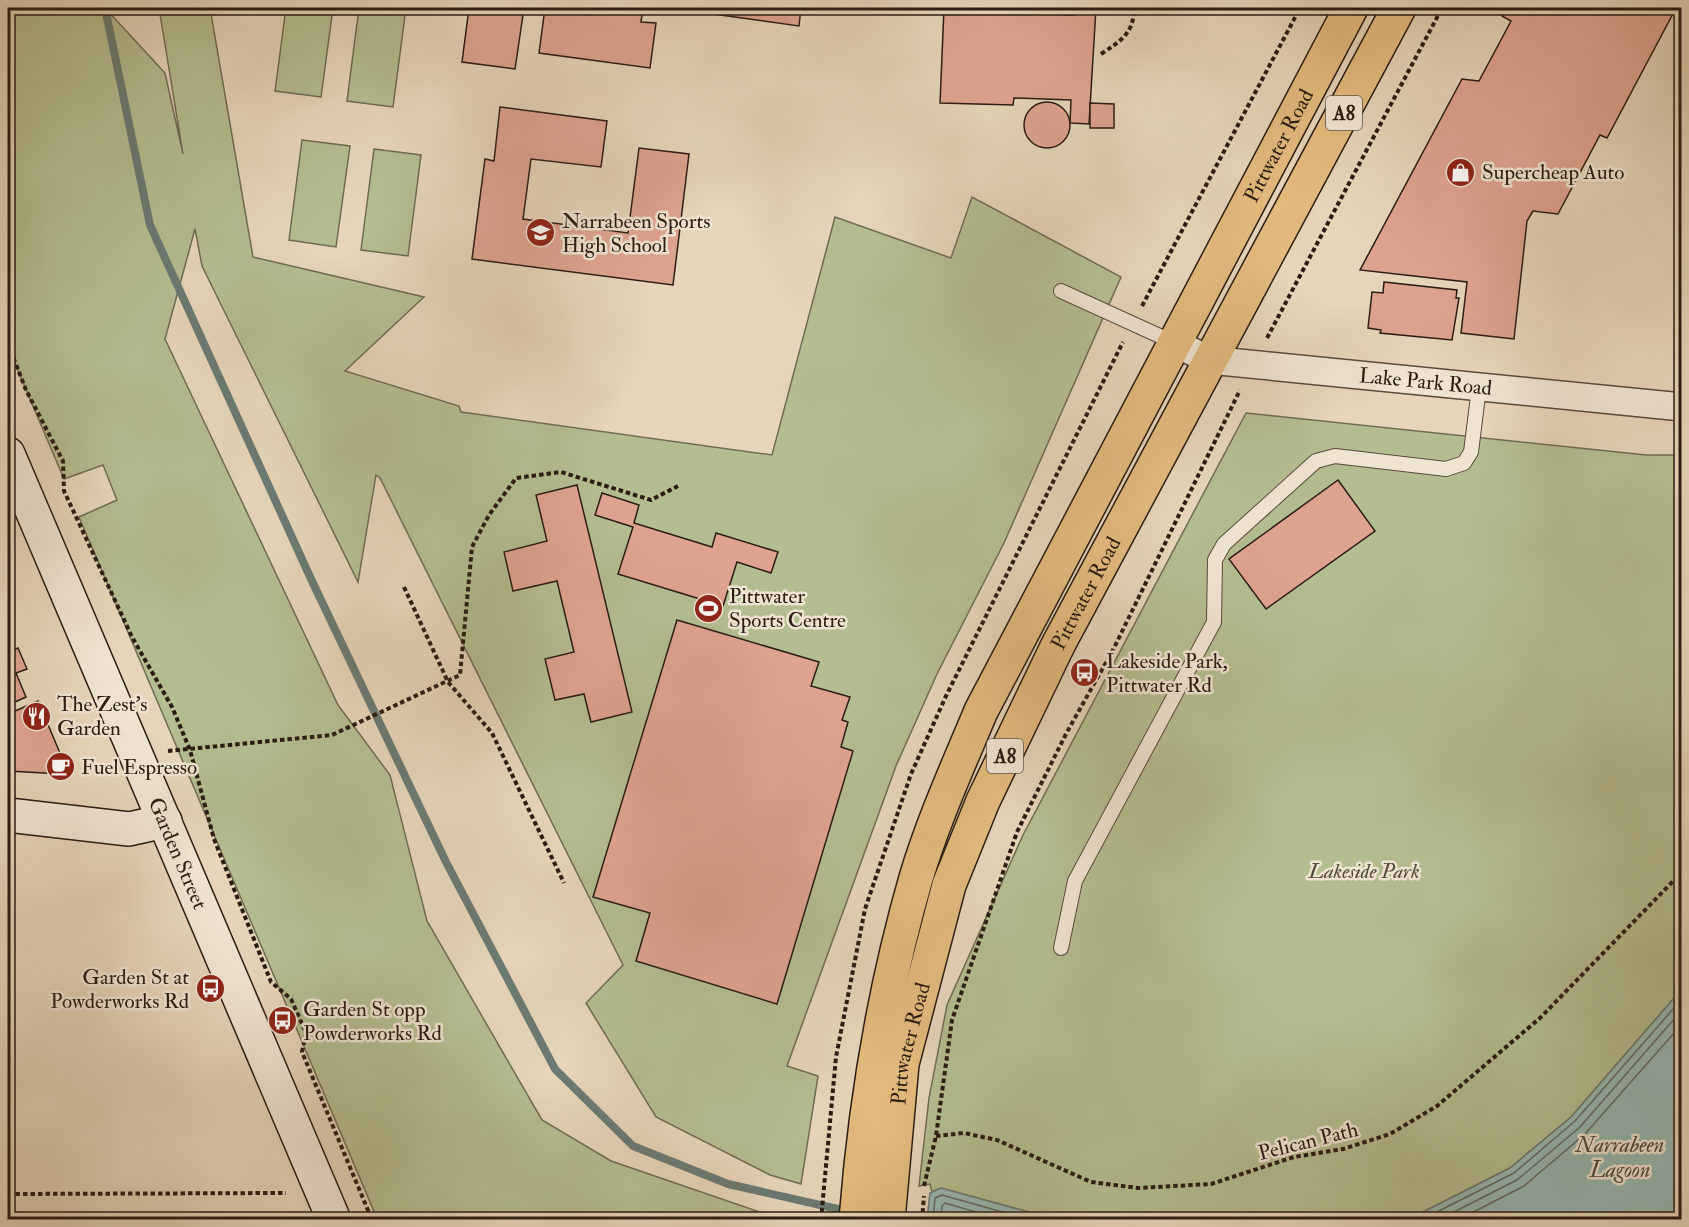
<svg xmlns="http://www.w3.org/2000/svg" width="1689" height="1227" viewBox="0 0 1689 1227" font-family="'IM FELL Double Pica',serif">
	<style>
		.green { fill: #b4bd90; stroke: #6f6c52; stroke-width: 1.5 }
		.water { fill: #96b8b3; stroke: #6b7a73; stroke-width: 1.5 }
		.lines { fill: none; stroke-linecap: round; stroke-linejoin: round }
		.shore { stroke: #606a63; stroke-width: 1.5 }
		.stream { stroke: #6b7a73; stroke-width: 8 }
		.building { fill: #dea38f; stroke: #2a1c13; stroke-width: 1.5 }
		.lane-casing { stroke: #594a3c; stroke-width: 16 }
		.street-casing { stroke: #594a3c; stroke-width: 30 }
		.secondary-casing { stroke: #2a1c13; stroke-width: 36 }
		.highway-casing { stroke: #2a1c13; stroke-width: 36 }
		.path { stroke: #2a1c13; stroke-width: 4; stroke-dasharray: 4.5 3; stroke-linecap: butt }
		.lane { stroke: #efe4d2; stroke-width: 14 }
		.street { stroke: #efe4d2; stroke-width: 27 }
		.secondary { stroke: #efe4d2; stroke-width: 33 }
		.highway { stroke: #e3ba7c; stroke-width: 33 }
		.labels { text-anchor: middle; stroke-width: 5; stroke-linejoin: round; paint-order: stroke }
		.shield { fill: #efe4d2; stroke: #65584c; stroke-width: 1.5 }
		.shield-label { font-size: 20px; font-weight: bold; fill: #2a1c13 }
		.street-label { font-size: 21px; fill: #2a1c13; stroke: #efe4d2 }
		.poi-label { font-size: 21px; fill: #2a1c13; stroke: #efe4d2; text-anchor: start }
		.park-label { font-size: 21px; font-style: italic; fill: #534c38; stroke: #efe4d2 }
		.water-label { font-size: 22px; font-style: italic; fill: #4a4b43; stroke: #efe4d2 }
	</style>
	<rect width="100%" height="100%" fill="#e6d5b9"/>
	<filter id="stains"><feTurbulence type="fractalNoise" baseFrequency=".00333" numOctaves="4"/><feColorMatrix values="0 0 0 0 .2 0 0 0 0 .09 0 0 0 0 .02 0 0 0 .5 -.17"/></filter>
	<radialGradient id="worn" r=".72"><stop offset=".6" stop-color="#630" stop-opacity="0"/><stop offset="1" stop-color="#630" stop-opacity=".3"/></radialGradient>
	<!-- green -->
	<g class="green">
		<path d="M8,8H105L165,73L183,154L159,8H210L253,257L424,297L345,371L459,406L461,412L772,455L835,217L951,258L972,197L1121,277L1004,543L937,674L896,766L787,1066L818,1076L801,1184L770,1175L656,1117L586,1003L623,965L380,478L376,475L358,582L202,266L195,229L165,339L338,705L390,775L427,921L542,1120L611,1161L780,1219L417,1220L376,1216L79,517L117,500L103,465L64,479L8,347Z"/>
		<path d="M286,8H333L321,97L275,91Z"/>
		<path d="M359,8H406L393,107L347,101Z"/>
		<path d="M302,140L350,146L336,247L289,240Z"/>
		<path d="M374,149L421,155L408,256L361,250Z"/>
		<path d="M1246,413L1646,455H1681V990L1571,1117L1510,1168L1417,1215L1391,1219H1054L941,1188L932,1192L930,1184L919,1186L929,1098L947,1005L1023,835Z"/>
	</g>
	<!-- water -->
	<g class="water">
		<path d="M1681,990V1219H1391L1417,1215L1510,1168L1571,1117Z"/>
		<path d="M941,1188L1054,1219H927L930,1193Z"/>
	</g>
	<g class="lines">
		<!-- shore -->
		<g class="shore">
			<path d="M933,1220L935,1198L942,1195L1031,1220"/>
			<path d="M941,1220L942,1206L945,1203L1003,1220"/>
			<path d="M1421,1220L1514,1173L1575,1121L1682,999"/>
			<path d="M1438,1220L1517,1180L1580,1127L1682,1010"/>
			<path d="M1458,1220L1524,1186L1585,1134L1682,1024"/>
		</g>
		<!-- stream -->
		<path class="stream" d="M105,8L150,225L311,579L446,862L555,1069L633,1146L728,1184L851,1212"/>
	</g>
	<!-- building -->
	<g class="building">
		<path d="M469,8H524L515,69L462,62Z"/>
		<path d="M545,8L590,15L591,8H643L641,22L656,23L650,68L539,53Z"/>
		<path d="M700,8H801L799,26L699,12Z"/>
		<path d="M944,8H1014V13L1074,15V8H1096L1089,124L1070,123L1071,100L1014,98L1013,105L940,103Z"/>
		<path d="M1507,8H1676L1607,138L1600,135L1558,214L1533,211L1527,221L1514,339L1461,333L1467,282L1360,270L1462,79L1479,81L1511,21L1502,16Z"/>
		<circle cx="1047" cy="125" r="23"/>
		<path d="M1090,103L1114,104V128H1090Z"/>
		<path d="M500,107L607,121L601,167L531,159L523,219L628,233L639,148L689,154L673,285L472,259L485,159L494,161Z"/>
		<path d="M1384,282L1457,290L1456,298H1459L1452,340L1380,333L1381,330L1368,328L1372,292L1383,293Z"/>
		<path d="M1338,480L1375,531L1266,609L1229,559Z"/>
		<path d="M577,485L632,712L591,722L584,694L555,700L545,659L574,652L557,581L513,591L504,552L547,541L536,495Z"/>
		<path d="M602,493L639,505L634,523L712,547L716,533L778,552L771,573L737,562L723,606L618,574L633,527L595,515Z"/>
		<path d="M677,620L819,662L811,686L850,697L842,720L848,722L841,747L853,751L777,1004L636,961L650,913L593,897Z"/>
		<path d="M18,648L27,669L16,673L26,697L8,705V652Z"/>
		<path d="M38,701L65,765L62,774L8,771V714Z"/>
	</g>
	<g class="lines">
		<defs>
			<g id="lane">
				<path d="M1061,291L1173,342"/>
				<path d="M1061,948L1075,881L1214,622L1215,560L1224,544L1316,461L1335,456L1446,469L1464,463L1471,452L1479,388"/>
			</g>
			<g id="street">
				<path id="s1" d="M1173,342L1209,360L1682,407"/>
			</g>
			<g id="secondary">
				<path id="s2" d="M8,454L334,1220"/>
				<path d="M8,815L129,829L165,821"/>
			</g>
			<g id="highway">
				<path id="s3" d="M856,1220C865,1104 884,989 916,878C933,821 958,766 981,711L1351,8"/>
				<path id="s4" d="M888,1220L902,1064L949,885L983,801L1058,645L1399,8"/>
			</g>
		</defs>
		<!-- lane casing -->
		<use href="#lane" class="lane-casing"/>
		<!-- street casing -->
		<use href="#street" class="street-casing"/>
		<!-- secondary casing -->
		<use href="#secondary" class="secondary-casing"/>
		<!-- highway casing -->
		<use href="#highway" class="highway-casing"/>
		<!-- path -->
		<g class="path">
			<path d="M1101,54C1121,41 1134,33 1134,8"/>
			<path d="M1142,306L1300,8"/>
			<path d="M1267,338L1442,8"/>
			<path d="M8,344L26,390L63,461L64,491L132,637L172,707L190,750L214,839L271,982L291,999L306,1033L302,1052L372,1220"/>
			<path d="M404,587L448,682L492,733L564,883"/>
			<path d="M168,751L332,735L460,675L472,547L489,515L516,478L561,472L651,500L678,486"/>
			<path d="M936,1136L964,1133L997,1140L1091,1182L1138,1188L1211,1184L1294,1157L1343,1149L1390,1134L1437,1106L1540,1018L1682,872"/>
			<path d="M924,1186L936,1136L952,1020L1017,832L1067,732L1113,650L1240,390"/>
			<path d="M8,1194L286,1193"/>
			<path d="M821,1220L836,1057L865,909L911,774L946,696L1123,342"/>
			<path d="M922,1220L924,1196"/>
		</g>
		<!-- lane -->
		<use href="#lane" class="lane"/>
		<!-- street -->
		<use href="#street" class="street"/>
		<!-- secondary -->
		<use href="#secondary" class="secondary"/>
		<!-- highway -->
		<use href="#highway" class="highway"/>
	</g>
	<!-- icons -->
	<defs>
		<symbol id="shop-disc" viewBox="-11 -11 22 22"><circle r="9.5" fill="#8f2418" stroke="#efe4d2"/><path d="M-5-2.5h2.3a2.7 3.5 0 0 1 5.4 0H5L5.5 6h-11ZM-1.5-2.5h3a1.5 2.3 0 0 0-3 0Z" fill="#fff"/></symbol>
		<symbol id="school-disc" viewBox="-11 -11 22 22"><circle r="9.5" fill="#8f2418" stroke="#efe4d2"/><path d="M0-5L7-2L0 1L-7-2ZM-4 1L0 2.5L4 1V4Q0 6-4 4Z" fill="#fff"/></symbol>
		<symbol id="stadium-disc" viewBox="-11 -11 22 22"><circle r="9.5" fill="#8f2418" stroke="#efe4d2"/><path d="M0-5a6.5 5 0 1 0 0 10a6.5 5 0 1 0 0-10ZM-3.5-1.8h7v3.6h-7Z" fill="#fff"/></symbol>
		<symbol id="bus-disc" viewBox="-11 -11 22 22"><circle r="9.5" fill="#8f2418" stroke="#efe4d2"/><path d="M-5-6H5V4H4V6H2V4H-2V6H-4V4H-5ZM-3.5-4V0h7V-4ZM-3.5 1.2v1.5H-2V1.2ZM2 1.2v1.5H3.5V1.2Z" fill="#fff"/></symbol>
		<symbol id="restaurant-disc" viewBox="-11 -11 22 22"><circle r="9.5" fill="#8f2418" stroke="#efe4d2"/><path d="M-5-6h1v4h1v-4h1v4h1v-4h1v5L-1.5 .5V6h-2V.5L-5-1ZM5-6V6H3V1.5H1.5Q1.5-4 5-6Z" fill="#fff"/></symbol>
		<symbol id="cafe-disc" viewBox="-11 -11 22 22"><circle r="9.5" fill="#8f2418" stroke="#efe4d2"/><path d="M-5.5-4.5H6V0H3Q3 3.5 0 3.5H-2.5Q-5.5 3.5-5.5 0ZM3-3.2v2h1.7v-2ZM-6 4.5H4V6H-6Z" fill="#fff"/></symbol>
	</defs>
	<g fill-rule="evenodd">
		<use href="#shop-disc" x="1444" y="156" width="33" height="33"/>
		<use href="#school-disc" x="524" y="216" width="33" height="33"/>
		<use href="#stadium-disc" x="692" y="592" width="33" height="33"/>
		<use href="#bus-disc" x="1068" y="656" width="33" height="33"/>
		<use href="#restaurant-disc" x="20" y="700" width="33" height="33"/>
		<use href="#cafe-disc" x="44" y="750" width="33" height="33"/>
		<use href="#bus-disc" x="194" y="972" width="33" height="33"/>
		<use href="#bus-disc" x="266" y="1004" width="33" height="33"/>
	</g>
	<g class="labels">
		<!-- shield labels -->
		<g class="shield">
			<rect x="1326" y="96" width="36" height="34" rx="4.5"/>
			<rect x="987" y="739" width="36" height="34" rx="4.5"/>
		</g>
		<g class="shield-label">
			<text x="1344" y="120">A8</text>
			<text x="1005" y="763">A8</text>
		</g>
		<!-- street labels -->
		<g class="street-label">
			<text dy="7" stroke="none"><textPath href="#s3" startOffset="1166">Pittwater Road</textPath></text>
			<text dy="7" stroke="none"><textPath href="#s1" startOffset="258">Lake Park Road</textPath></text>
			<text dy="7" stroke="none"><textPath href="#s4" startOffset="664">Pittwater Road</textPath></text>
			<text dy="7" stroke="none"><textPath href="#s2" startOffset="434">Garden Street</textPath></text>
			<text dy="7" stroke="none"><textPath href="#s4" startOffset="178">Pittwater Road</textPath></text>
			<text transform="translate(1308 1141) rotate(-14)" y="7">Pelican Path</text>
		</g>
		<!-- poi labels -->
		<g class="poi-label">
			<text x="1482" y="179">Supercheap Auto</text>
			<text x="562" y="228">Narrabeen Sports<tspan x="562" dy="24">High School</tspan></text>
			<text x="729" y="603">Pittwater<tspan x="729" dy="24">Sports Centre</tspan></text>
			<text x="1106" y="668">Lakeside Park,<tspan x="1106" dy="24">Pittwater Rd</tspan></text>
			<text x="57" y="711">The Zest's<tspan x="57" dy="24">Garden</tspan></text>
			<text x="81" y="774">Fuel Espresso</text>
			<text x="189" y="984" text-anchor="end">Garden St at<tspan x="189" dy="24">Powderworks Rd</tspan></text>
			<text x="303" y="1016">Garden St opp<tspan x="303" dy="24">Powderworks Rd</tspan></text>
		</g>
		<!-- park labels -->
		<g class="park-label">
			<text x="1364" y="878">Lakeside Park</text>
		</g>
		<!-- water labels -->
		<g class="water-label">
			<text x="1620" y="1152">Narrabeen<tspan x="1620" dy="25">Lagoon</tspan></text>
		</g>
	</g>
	<!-- margin -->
	<rect width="1689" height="1227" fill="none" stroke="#e6d5b9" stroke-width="30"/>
	<rect x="9" y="9" width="1671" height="1209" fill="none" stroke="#2a1c13" stroke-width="3"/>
	<rect x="15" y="15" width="1659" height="1197" fill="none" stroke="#2a1c13" stroke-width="1.5"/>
	<rect width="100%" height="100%" filter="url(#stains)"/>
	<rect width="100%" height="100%" fill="url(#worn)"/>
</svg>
